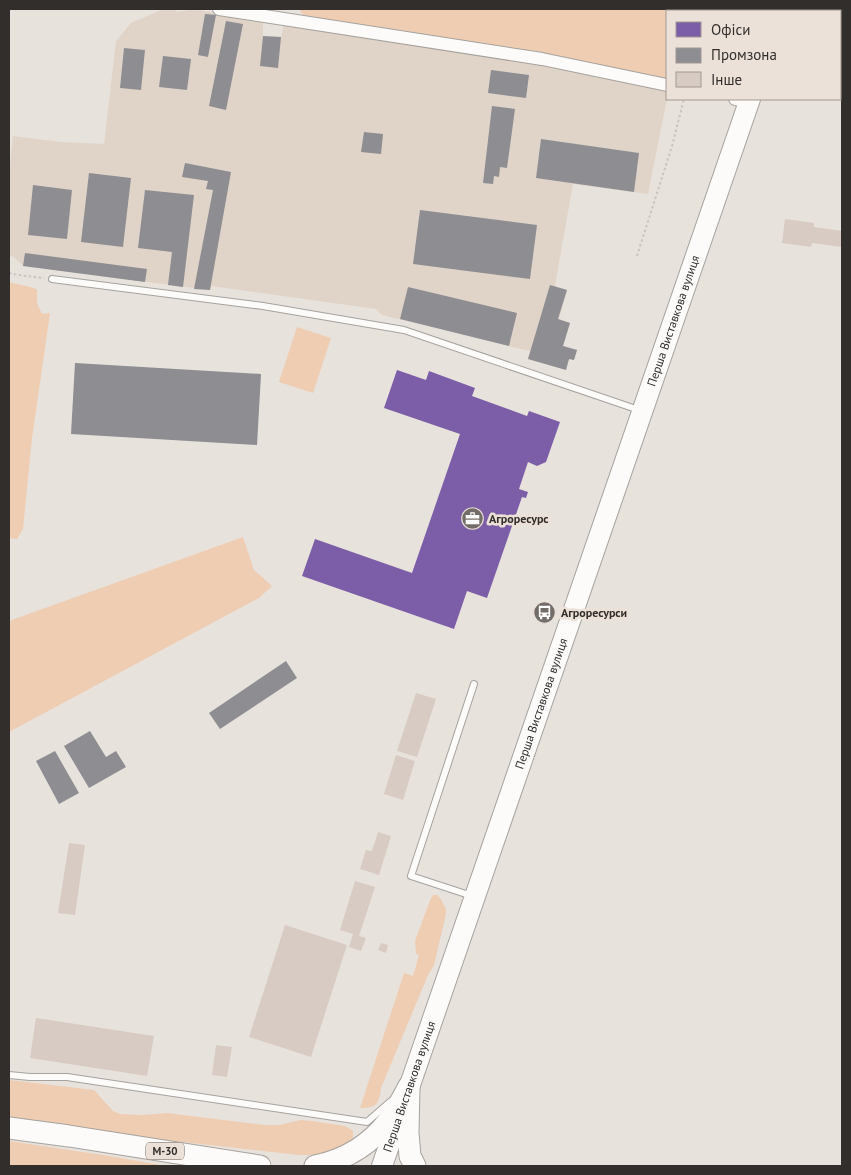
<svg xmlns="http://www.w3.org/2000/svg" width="851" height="1175" viewBox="0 0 851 1175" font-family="'PT Sans',sans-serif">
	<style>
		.built { fill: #e0d4c9 }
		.green { fill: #efcdb2 }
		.offices { fill: #7b5ea7 }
		.industry { fill: #8d8d92 }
		.building { fill: #d7cbc4 }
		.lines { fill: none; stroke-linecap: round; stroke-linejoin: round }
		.service-casing { stroke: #a6a29d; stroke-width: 8 }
		.minor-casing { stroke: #a6a29d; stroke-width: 14 }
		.primary-casing { stroke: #a6a29d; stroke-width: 22 }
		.trunk-casing { stroke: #a6a29d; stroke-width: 23 }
		.path { stroke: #c7c4c3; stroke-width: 2; stroke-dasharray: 2.5 2.5; stroke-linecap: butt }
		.service { stroke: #fcfbfa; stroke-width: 6 }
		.minor { stroke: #fcfbfa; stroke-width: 12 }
		.primary { stroke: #fcfbfa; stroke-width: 20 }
		.trunk { stroke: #fcfbfa; stroke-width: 21 }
		.labels { text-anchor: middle; stroke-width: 5; stroke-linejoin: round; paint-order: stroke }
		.shield { fill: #ece1d8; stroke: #6a645f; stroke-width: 1 }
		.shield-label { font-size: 11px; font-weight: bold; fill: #322e2b }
		.street-label { font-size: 12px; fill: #322e2b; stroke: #ece1d8 }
		.poi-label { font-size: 12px; font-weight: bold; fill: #322e2b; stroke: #ece1d8; text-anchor: start }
	</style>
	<rect width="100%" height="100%" fill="#e8e2dc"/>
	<!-- built -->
	<path class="built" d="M164,9H173L177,12L190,10L203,11L263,21V36L281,37L284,24L551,66L667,90V99L648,194L573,184L555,286L567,290L559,319L570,323L563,346L577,350L574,360L569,359L566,370L528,359L530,351L382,315L376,309L211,286L210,290L23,266L14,257L9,256V174L13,136L61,142L104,144L116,41L131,23Z"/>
	<!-- green -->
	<g class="green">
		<path d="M299,9H768V11H667V81L312,20L304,16Z"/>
		<path d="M9,282L34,288L37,290V303L42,314L50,313L32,438L23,529L17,539L9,538Z"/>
		<path d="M297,327L331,338L313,393L279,382Z"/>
		<path d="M243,537L254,570L272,586L259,598L9,732V621Z"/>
		<path d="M433,895H437L440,898L446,909V914L434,965L428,975L381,1088C379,1104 377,1108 360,1108L404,973L413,976L419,955L416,954L415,941L431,898Z"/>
		<path d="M9,1080L94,1090L113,1111L120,1114L142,1115L167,1113L265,1125H279L301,1120L312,1121L345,1126L353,1131V1140L350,1144L323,1155H299L129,1136L9,1121Z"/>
		<path d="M9,1141L103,1155L167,1166H9Z"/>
	</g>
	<!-- offices -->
	<path class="offices" d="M397,370L426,380L429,371L475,388L472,396L527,416L529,411L560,422L546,462L537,466L528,462L519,489L528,492L526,498L522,497L487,598L467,591L454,629L302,576L315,539L412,573L460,434L384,408Z"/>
	<!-- industry -->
	<g class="industry">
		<path d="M205,14L216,15L208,57L198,55Z"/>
		<path d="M226,21L243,24L226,110L209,106Z"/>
		<path d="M263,36L281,37L278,68L260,66Z"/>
		<path d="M124,48L145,50L141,90L120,88Z"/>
		<path d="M163,56L191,59L187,90L159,87Z"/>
		<path d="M491,70L529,75L526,98L488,93Z"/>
		<path d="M492,106L515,109L507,168L500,167L499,177L494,176L493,184L483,183Z"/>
		<path d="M364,132L383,134L381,154L361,152Z"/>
		<path d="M541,139L639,153L634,192L536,178Z"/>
		<path d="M185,163L231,172L210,290L194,289L213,190L206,189L208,181L182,177Z"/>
		<path d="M89,173L131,178L123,247L81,242Z"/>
		<path d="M33,185L72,190L67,239L28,235Z"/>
		<path d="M145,190L194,195L183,287L168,285L172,252L138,248Z"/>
		<path d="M420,210L537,225L530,279L413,264Z"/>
		<path d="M25,253L147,269L145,282L23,266Z"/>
		<path d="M550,285L567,290L558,319L570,323L563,346L577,350L574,360L569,359L566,370L528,359Z"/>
		<path d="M408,287L517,313L509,346L400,319Z"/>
		<path d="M75,363L261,374L257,445L71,434Z"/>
		<path d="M286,661L297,678L220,729L209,713Z"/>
		<path d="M90,731L106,757L116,751L126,767L89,788L64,746Z"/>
		<path d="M55,751L79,793L59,804L36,761Z"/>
	</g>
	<!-- building -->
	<g class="building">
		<path d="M785,219L814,223V227L842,231V247L812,243L811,247L782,243Z"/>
		<path d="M416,693L436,699L417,757L397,751Z"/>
		<path d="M396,755L415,761L403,800L384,794Z"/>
		<path d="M378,832L391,836L379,875L360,869L366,850L372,851Z"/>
		<path d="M69,843L85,845L75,915L58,913Z"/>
		<path d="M355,881L375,887L359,936L366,938L361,951L349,947L353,934L340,930Z"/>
		<path d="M285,925L347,945L311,1057L249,1037Z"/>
		<path d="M381,943L388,945L386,953L378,950Z"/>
		<path d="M36,1018L154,1036L147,1076L30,1058Z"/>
		<path d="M216,1045L232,1047L227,1077L212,1075Z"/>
	</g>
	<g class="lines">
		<defs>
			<g id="service">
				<path d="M52,279L263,306L404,330L639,410"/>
				<path d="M472,896L411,876L474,684"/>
				<path d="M9,1075L30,1077H67L367,1122L391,1101"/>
			</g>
			<g id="minor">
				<path d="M219,9L542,59L667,85"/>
				<path d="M735,99L749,102"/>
			</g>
			<g id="primary">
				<path d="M781,11L782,9"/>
				<path id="s1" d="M382,1166L750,99"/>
			</g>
			<g id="trunk">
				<path d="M409,1088L408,1133L410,1156L415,1166"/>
				<path d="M9,1128L69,1136L260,1166"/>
				<path d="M315,1166C345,1160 370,1145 389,1120C397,1109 403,1097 409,1086"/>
			</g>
		</defs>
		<!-- service casing -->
		<use href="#service" class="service-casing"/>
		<!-- minor casing -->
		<use href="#minor" class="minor-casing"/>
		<!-- primary casing -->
		<use href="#primary" class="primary-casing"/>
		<!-- trunk casing -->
		<use href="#trunk" class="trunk-casing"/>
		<!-- path -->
		<g class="path">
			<path d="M637,256L672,146L684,99"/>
			<path d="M9,273L18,275L44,278"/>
		</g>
		<!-- service -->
		<use href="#service" class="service"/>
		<!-- minor -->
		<use href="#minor" class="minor"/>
		<!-- primary -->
		<use href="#primary" class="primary"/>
		<!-- trunk -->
		<use href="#trunk" class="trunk"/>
	</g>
	<!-- icons -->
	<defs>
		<symbol id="office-disc" viewBox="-11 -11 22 22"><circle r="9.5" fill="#726d69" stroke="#ece1d8"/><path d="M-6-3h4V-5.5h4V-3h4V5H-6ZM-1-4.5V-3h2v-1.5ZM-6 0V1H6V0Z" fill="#fff"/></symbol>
		<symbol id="bus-disc" viewBox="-11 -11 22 22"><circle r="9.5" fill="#726d69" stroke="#ece1d8"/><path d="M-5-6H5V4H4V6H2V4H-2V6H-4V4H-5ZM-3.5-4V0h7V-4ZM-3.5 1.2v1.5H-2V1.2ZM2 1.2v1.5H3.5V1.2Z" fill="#fff"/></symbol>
	</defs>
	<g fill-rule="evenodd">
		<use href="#office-disc" x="460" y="506" width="25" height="25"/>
		<use href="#bus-disc" x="532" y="600" width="25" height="25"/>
	</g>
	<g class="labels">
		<!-- shield labels -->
		<rect class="shield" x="146" y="1142.5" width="38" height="17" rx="4"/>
		<g class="shield-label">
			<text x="165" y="1155">М-30</text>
		</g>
		<!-- street labels -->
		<g class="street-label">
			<text dy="4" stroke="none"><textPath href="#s1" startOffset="894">Перша Виставкова вулиця</textPath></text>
			<text dy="4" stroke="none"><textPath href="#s1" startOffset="489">Перша Виставкова вулиця</textPath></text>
			<text dy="4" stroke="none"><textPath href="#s1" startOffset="84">Перша Виставкова вулиця</textPath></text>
		</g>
		<!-- poi labels -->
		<g class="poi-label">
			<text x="489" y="523">Агроресурс</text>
			<text x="561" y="617">Агроресурси</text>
		</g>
	</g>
	<!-- border -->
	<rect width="851" height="1175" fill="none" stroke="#322e2b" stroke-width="20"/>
	<!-- legend -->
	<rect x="666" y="10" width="175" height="90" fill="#ece1d8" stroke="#a29993"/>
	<rect x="676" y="22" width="25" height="15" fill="#7b5ea7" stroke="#a29993"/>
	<text x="711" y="35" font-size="15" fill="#322e2b">Офіси</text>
	<rect x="676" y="48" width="25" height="15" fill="#8d8d92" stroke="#a29993"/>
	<text x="711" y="60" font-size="15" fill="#322e2b">Промзона</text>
	<rect x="676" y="72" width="25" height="15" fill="#d7cbc4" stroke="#a29993"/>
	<text x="711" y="85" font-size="15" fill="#322e2b">Інше</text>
</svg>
